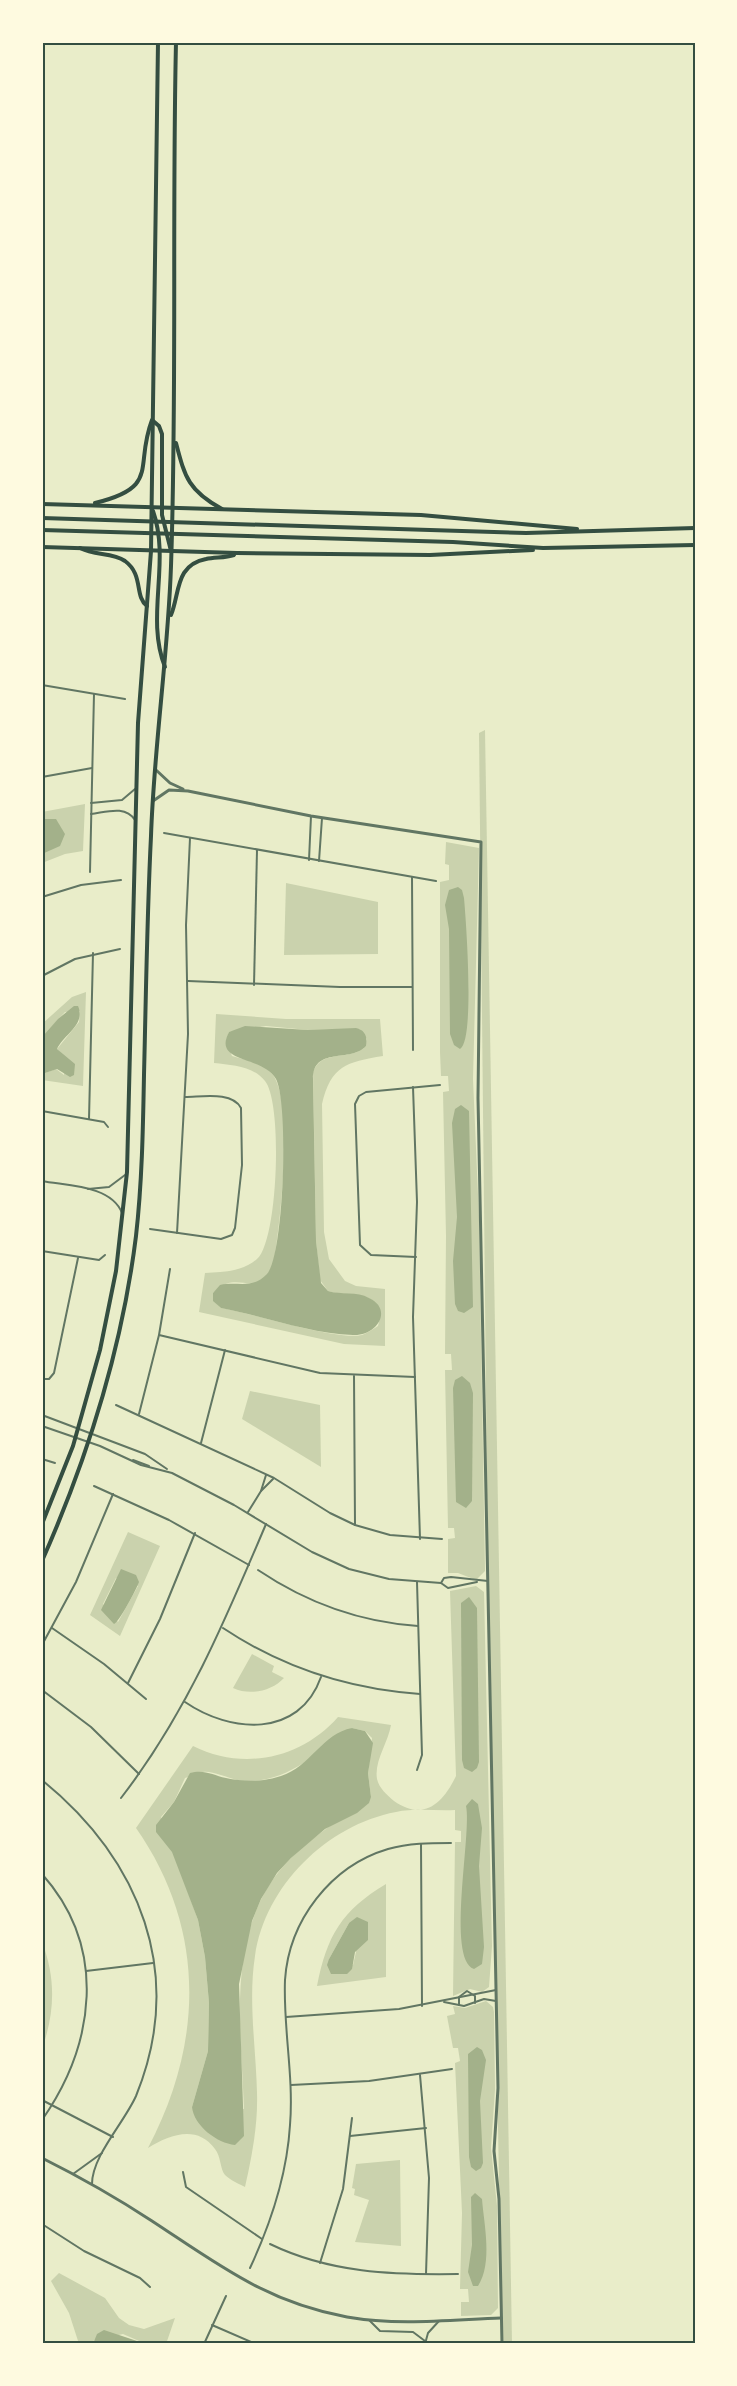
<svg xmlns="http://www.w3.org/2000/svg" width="737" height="2386" viewBox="0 0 737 2386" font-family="Signika,sans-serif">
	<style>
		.green { fill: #cad2ad; fill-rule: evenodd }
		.water { fill: #a3b18a }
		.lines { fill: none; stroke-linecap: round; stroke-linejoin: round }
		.minor { stroke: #617663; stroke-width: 2 }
		.tertiary { stroke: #617663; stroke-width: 3 }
		.secondary { stroke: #344e41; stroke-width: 4 }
		.neatline { fill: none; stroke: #344e41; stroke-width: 2 }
	</style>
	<rect width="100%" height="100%" fill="#e9edc9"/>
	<!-- green -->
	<g class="green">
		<path d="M485,730L512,2344H502L488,1581L479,733Z"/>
		<path d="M85,804L83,851L65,854L42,863V812Z"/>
		<path d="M446,842L479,848L473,1079L479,1218L485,1571L476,1580L458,1573H448V1539L455,1538L454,1528H448L445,1370H452L451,1354H445L446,1236L443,1092L449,1091L448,1076H441L440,1052V882L449,880V865L445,864Z"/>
		<path d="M286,883L378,902V954L284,955Z"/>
		<path d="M86,992L83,1086L42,1080V1074L56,1069L64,1075L65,1057L57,1049L79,1022L80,1011L65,1012L42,1037V1024L72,997Z"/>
		<path d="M216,1014L286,1019H380L383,1056C346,1062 331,1066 322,1104L324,1232L329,1259L345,1281L356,1286L385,1289V1346L344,1344L199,1312L205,1273C224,1272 242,1272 257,1259C278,1241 283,1103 265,1081C253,1066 232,1065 214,1063ZM266,1026L308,1030L360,1029L367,1039L366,1046C351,1062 322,1048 313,1072L316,1241L320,1280L328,1291C350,1298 388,1288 378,1326C373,1329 367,1333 362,1335C336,1341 252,1313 221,1308L214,1301L213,1293C217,1290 221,1286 226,1284C245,1277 261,1297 274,1261C280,1224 294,1104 273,1075C262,1061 247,1061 232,1056L226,1040L229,1032Z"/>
		<path d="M250,1391L320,1405L321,1467L242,1419Z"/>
		<path d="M128,1532L160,1546L120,1636L90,1615ZM116,1578L138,1586L118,1622L103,1604Z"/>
		<path d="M476,1586L484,1592L492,1946L489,1987L482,1992L470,1989L453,1996L455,1842H461V1831L455,1830V1810C436,1811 414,1808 396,1812C327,1825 265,1886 255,1956C248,2001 256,2048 257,2093C258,2125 252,2156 245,2187C239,2184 230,2180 225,2175C220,2169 221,2156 215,2149C197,2124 169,2135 148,2148C204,2042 206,1928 136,1828L193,1746C243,1771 301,1759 338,1717L391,1725C388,1743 374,1761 377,1779C379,1788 387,1795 394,1801C424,1822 443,1803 456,1776L450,1591ZM352,1728L365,1731L372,1738L368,1773L371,1797C344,1817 315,1834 291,1858C224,1925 241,2024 244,2109L192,2107L208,2051L209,2003L205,1957L198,1920L161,1817L174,1802L185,1778C191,1776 197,1772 203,1772C212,1770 232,1780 243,1781C289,1783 317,1752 352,1728Z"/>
		<path d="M252,1654L274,1666L272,1672L284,1678C272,1691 250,1696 233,1688Z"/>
		<path d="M386,1884V1977L317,1986C327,1936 341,1911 386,1884ZM349,1923L356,1952L353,1965L329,1959Z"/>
		<path d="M42,1942C56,1978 55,2012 42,2049L45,2006L42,1993Z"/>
		<path d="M486,2001L493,2007L494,2012L495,2089L491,2148L497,2206L498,2308L491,2315L461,2316V2302H469L468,2289H460L462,2213L455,2063L460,2061L458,2048H453L447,2016L455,2014L453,2006L465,2008Z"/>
		<path d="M400,2160L401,2246L355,2242L369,2200L354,2195L355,2189L352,2188L356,2164Z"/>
		<path d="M59,2273L105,2298L119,2318L129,2325L144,2329L175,2318L166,2344H146L123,2334L93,2341V2344H79L69,2313L51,2281Z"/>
	</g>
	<!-- water -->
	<g class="water">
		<path d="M42,819H56L65,834L60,846L42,854Z"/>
		<path d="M458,887L462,890L464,898C466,920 475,1041 460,1049L454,1045L450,1034L449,929L445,905L449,890Z"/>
		<path d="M74,1006H78C86,1025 64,1034 57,1049L75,1064L74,1075L70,1077L57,1069L42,1074V1037L58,1019Z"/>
		<path d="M245,1026L308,1030L356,1028C365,1030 368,1037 366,1046C351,1063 313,1046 313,1079L316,1241L321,1283L328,1291C341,1295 357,1291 369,1298C393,1309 378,1336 353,1335C311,1334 263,1316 221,1308L213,1301V1293L220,1285C238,1281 252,1290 267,1274C284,1255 289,1104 276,1079C263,1055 212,1064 229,1032Z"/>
		<path d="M461,1105L469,1111L473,1307L464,1313L458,1311L455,1304L453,1261L457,1217L452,1123L455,1109Z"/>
		<path d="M462,1376L470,1383L473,1393L472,1501L466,1508L456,1502L453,1388L455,1380Z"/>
		<path d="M121,1569L136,1575L139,1582C136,1590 119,1622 114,1624L101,1610Z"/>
		<path d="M469,1597L477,1608L479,1762L477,1768L472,1772L464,1768L462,1760L461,1603Z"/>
		<path d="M352,1728L365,1731L373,1743L368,1773L371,1797L369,1803L357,1813L325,1829L291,1858L277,1873L261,1899L252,1921L239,1984L244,2136L235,2145C217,2143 194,2126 192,2107L208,2051L209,2003L205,1957L198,1920L172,1852L156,1832V1825L174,1802L190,1773C204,1769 213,1775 226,1778C244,1782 263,1782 281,1776C310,1767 323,1733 352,1728Z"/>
		<path d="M472,1799L478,1804L482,1828L479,1866L484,1947L482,1964L474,1969C446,1959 472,1833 466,1806Z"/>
		<path d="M357,1917L368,1922V1940L355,1952L352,1969L347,1974H331L327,1965L329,1959L349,1923Z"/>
		<path d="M477,2047L482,2050L486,2060L480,2101L483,2163L481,2168L476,2171L471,2167L469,2157L468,2054Z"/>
		<path d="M475,2193L482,2199C484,2225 493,2263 478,2286H473L468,2272L472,2245L471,2197Z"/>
		<path d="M104,2330L146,2344H93L97,2334Z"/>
	</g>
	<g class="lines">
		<!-- minor -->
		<g class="minor">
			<path d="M42,685L125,699"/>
			<path d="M42,777L92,768"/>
			<path d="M91,803L122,800L135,789"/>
			<path d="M91,814C107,812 125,805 135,820"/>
			<path d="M164,833L436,881"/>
			<path d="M309,860L311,816"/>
			<path d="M319,861L322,818"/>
			<path d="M90,872L94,694"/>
			<path d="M412,877L413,1050"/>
			<path d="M42,897L81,885L121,880"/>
			<path d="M42,976L75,959L120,949"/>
			<path d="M188,981L340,987H412"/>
			<path d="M254,985L257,850"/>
			<path d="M413,1087L417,1202L413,1317L420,1539"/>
			<path d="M42,1111L104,1122L108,1127"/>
			<path d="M89,1119L93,953"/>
			<path d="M42,1181C67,1186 111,1185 122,1213"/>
			<path d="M88,1189L109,1187L125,1175"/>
			<path d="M150,1229L221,1239L232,1235L235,1228L242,1165L241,1108C232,1091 202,1097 185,1097"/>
			<path d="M177,1233L188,1034L186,925L190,838"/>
			<path d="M42,1251L99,1260L105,1255"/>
			<path d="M416,1257L371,1255L360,1245L355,1104L359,1096L366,1092L440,1085"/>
			<path d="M159,1335L320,1373L415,1377"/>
			<path d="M354,1376L355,1525"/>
			<path d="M42,1379H49L54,1373L78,1258"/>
			<path d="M116,1405L274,1478L330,1513L355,1525L390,1535L442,1539"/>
			<path d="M139,1414L159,1335L170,1269"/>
			<path d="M42,1415L145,1454L167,1469"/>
			<path d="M42,1426L100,1446L141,1465L172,1473L234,1505L312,1552L349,1569L389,1579L441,1583L448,1588L477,1582"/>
			<path d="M201,1443L225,1350"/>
			<path d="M42,1459L55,1463"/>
			<path d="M133,1460L149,1466"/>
			<path d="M94,1486L169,1520L249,1565"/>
			<path d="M261,1491L266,1475"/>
			<path d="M248,1512L261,1491L273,1479"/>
			<path d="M258,1570C307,1603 359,1622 418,1626"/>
			<path d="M417,1582L422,1755L417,1770"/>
			<path d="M441,1583L444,1578L451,1577L488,1581"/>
			<path d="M52,1628L104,1664L146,1699"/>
			<path d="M223,1628C283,1668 348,1689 420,1694"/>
			<path d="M42,1645L76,1582L113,1494"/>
			<path d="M128,1683L160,1619L195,1533"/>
			<path d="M42,1690L91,1727L139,1774"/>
			<path d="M185,1702C230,1733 299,1739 321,1677"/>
			<path d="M42,1780C140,1860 186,1973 136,2096C124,2123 92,2156 92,2184"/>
			<path d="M121,1798C186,1714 225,1621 266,1524"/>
			<path d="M421,1844L422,2006"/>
			<path d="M42,1874C108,1948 95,2044 42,2120"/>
			<path d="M86,1971L153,1963"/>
			<path d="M444,2002L464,2006L484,1999L496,2001"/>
			<path d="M459,2005V1997L467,1991L475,1996V2003"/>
			<path d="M286,2017L399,2009L496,1990"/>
			<path d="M420,2075L429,2178L426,2274"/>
			<path d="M291,2085L369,2081L452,2069"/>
			<path d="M42,2100L113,2137"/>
			<path d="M350,2136L426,2128"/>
			<path d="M183,2172L186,2187L262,2239"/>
			<path d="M73,2174L102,2153"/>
			<path d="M42,2224L84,2251L140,2278L150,2287"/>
			<path d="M270,2244C330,2273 392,2275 458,2274"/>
			<path d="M320,2263L343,2189L352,2118"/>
			<path d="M250,2268C271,2223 287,2175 290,2125C294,2076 283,2028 285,1980C289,1920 331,1866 388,1849C409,1843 430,1843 451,1843"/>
			<path d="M369,2320L380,2331L413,2332L425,2341"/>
			<path d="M212,2325L256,2344"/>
			<path d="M42,2343V2344"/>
			<path d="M204,2344L226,2296"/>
			<path d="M425,2344L428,2333L439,2321"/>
		</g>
		<!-- tertiary -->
		<g class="tertiary">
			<path d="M156,770L170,783L183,789"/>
			<path d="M153,801L169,790L188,791L311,816L481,842L478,1098L498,2088L494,2151L499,2199L502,2344"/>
			<path d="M42,2158C80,2177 117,2198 152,2221C219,2265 266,2302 347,2317C398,2326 450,2320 501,2318"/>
		</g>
		<!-- secondary -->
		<g class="secondary">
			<path d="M176,443C185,478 189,491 222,509"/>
			<path d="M95,503C161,487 134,467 152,420L159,426L162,434V515L171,551"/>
			<path d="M42,504L421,515L577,529"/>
			<path d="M153,511C171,562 145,617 165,667"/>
			<path d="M42,518L526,533L695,528"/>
			<path d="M42,530L453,542L543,548L695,545"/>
			<path d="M42,547L237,553L430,555L533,550"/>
			<path d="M80,548C95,556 112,552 125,561C144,575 134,596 147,606"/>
			<path d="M171,615C180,593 175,565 206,559C215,557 225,558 234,555"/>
			<path d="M42,1524L73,1446L100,1350L116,1271L127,1172L138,723L151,551L158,42"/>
			<path d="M42,1561C88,1457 122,1349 136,1236C142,1183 143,1129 144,1075C146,995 147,915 151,836C154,746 168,656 171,566C177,392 172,217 176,42"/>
		</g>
	</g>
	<!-- border -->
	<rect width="737" height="2386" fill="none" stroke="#fefae0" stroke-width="87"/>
	<rect x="44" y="44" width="650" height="2298" class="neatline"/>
</svg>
